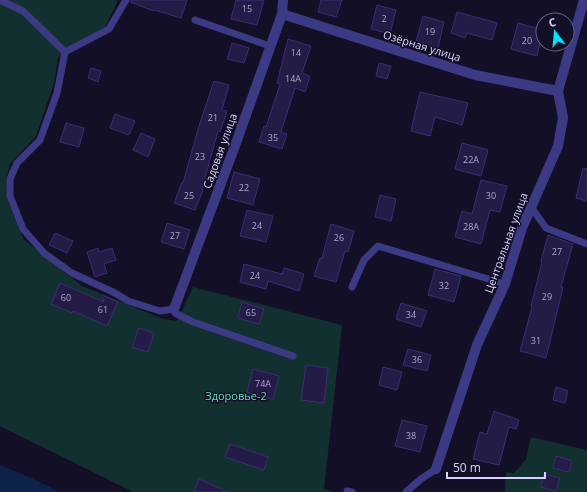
<svg xmlns="http://www.w3.org/2000/svg" width="587" height="492" viewBox="0 0 587 492" font-family="'Open Sans',sans-serif">
	<style>
		.green { fill: #12302f }
		.water { fill: #0c2248 }
		.building { fill: #241b47; stroke: #3b2d73 }
		.lines { fill: none; stroke-linecap: round; stroke-linejoin: round }
		.service { stroke: #3d3a85; stroke-width: 7 }
		.minor { stroke: #3d3a85; stroke-width: 10 }
		.labels { text-anchor: middle; stroke-width: 3; stroke-linejoin: round; paint-order: stroke }
		.number-label { font-size: 9px; fill: #aca6d1 }
		.street-label { font-size: 11px; fill: #d9d4ff; stroke: #130f26 }
		.park-label { font-size: 11px; fill: #5fe0c0; stroke: #130f26 }
	</style>
	<rect width="100%" height="100%" fill="#130f26"/>
	<!-- green -->
	<g class="green">
		<path d="M0,0H118L105,28L69,46L58,58L54,83L36,136L10,164L6,180L7,199L24,240L82,286L163,319L177,321L193,287L342,325L324,489L335,492H133L0,426Z"/>
		<path d="M531,437L587,450V492H505L506,472L514,473L526,459Z"/>
	</g>
	<!-- water -->
	<path class="water" d="M0,465L27,476L60,492H0Z"/>
	<!-- building -->
	<g class="building">
		<path d="M131,0H187L181,18L154,10V11L130,2Z"/>
		<path d="M236,0H264L257,25L231,19Z"/>
		<path d="M321,0H342L336,17L318,12Z"/>
		<path d="M377,5L396,10L390,34L371,29Z"/>
		<path d="M457,12L497,23L492,40L467,33L465,38L451,33Z"/>
		<path d="M423,16L444,22L438,48L416,42Z"/>
		<path d="M518,23L543,30L537,56L511,49Z"/>
		<path d="M288,39L311,46L302,73L310,76L305,92L295,88L281,132L287,134L282,149L259,142L264,126L266,127L280,84L277,83Z"/>
		<path d="M232,43L249,48L244,63L227,59Z"/>
		<path d="M379,63L391,66L387,79L376,76Z"/>
		<path d="M91,68L101,71L98,82L88,78Z"/>
		<path d="M214,81L229,85L222,110L227,111L220,132L218,131L202,189L203,190L195,210L174,203L182,182L183,183L198,129Z"/>
		<path d="M420,92L468,103L462,125L435,117L430,136L411,131Z"/>
		<path d="M115,114L135,121L129,135L110,128Z"/>
		<path d="M66,123L84,128L79,147L60,142Z"/>
		<path d="M141,133L155,139L148,157L133,150Z"/>
		<path d="M462,143L488,150L481,176L455,169Z"/>
		<path d="M583,168L587,169V201L576,198Z"/>
		<path d="M234,172L260,179L253,205L227,198Z"/>
		<path d="M481,180L507,186L500,212L490,210L481,244L455,237L462,211L472,214Z"/>
		<path d="M380,195L396,199L391,221L375,217Z"/>
		<path d="M247,210L273,216L266,242L240,236Z"/>
		<path d="M167,223L190,230L184,249L161,242Z"/>
		<path d="M331,224L354,231L348,252L345,251L336,282L314,276L320,258H322Z"/>
		<path d="M55,233L73,241L67,253L49,245Z"/>
		<path d="M548,235L573,244L561,287H563L546,358L520,351L532,307L531,306L542,262L541,261Z"/>
		<path d="M98,248L99,252L112,248L116,260L104,264L107,273L95,277L87,252Z"/>
		<path d="M244,264L282,274L284,268L304,274L299,291L268,281L266,289L240,282Z"/>
		<path d="M435,269L461,276L454,302L428,295Z"/>
		<path d="M60,283L104,302L102,295L118,302L107,326L73,311L72,313L51,304Z"/>
		<path d="M242,302L264,309L259,324L238,318Z"/>
		<path d="M401,303L427,311L421,327L396,319Z"/>
		<path d="M139,328L154,333L148,352L132,347Z"/>
		<path d="M408,349L431,355L427,371L403,365Z"/>
		<path d="M306,365L328,368L324,403L301,400Z"/>
		<path d="M383,367L402,372L397,390L379,385Z"/>
		<path d="M253,369L279,376L273,399L247,392Z"/>
		<path d="M556,387L568,391L565,403L553,400Z"/>
		<path d="M494,411L519,420L516,429L509,427L499,465L473,459L480,432L487,434Z"/>
		<path d="M402,420L427,426L420,452L395,446Z"/>
		<path d="M230,444L268,457L264,470L225,457Z"/>
		<path d="M556,456L572,461L569,472L553,468Z"/>
		<path d="M544,474L560,478L556,491L541,487Z"/>
		<path d="M199,479L228,492H194Z"/>
	</g>
	<g class="lines">
		<!-- service -->
		<g class="service">
			<path d="M0,0L23,11L65,52"/>
			<path d="M126,0L109,29L65,52L57,93L40,140L17,163L10,179V196L23,229L44,253L72,273L115,293L128,301L160,311L174,309L175,313L193,322L293,356"/>
			<path d="M195,20L270,46"/>
			<path d="M531,207L546,228L587,244"/>
			<path d="M352,287L364,260L378,246L505,284"/>
			<path d="M347,491L352,492"/>
			<path d="M406,492L421,479L436,469"/>
		</g>
		<!-- minor -->
		<g class="minor">
			<path d="M282,14L475,75L558,91"/>
			<path d="M174,309L236,143L282,14L283,0"/>
			<path d="M436,469L477,345L505,284L522,228L558,146L563,118L558,91L584,0"/>
		</g>
	</g>
	<g class="labels">
		<!-- number labels -->
		<g class="number-label">
			<text x="247" y="12">15</text>
			<text x="384" y="22">2</text>
			<text x="430" y="35">19</text>
			<text x="527" y="44">20</text>
			<text x="296" y="56">14</text>
			<text x="293" y="82">14А</text>
			<text x="213" y="121">21</text>
			<text x="273" y="141">35</text>
			<text x="200" y="160">23</text>
			<text x="471" y="163">22А</text>
			<text x="244" y="191">22</text>
			<text x="189" y="199">25</text>
			<text x="491" y="199">30</text>
			<text x="257" y="229">24</text>
			<text x="471" y="230">28А</text>
			<text x="175" y="239">27</text>
			<text x="339" y="241">26</text>
			<text x="557" y="255">27</text>
			<text x="255" y="279">24</text>
			<text x="444" y="289">32</text>
			<text x="547" y="300">29</text>
			<text x="66" y="301">60</text>
			<text x="103" y="313">61</text>
			<text x="251" y="316">65</text>
			<text x="411" y="318">34</text>
			<text x="536" y="344">31</text>
			<text x="417" y="363">36</text>
			<text x="263" y="387">74А</text>
			<text x="411" y="439">38</text>
		</g>
		<!-- street labels -->
		<g class="street-label">
			<text transform="translate(422 46) rotate(17)" y="4">Озёрная улица</text>
			<text transform="translate(220 151) rotate(-70)" y="4">Садовая улица</text>
			<text transform="translate(506 243) rotate(-70)" y="4">Центральная улица</text>
		</g>
		<!-- park labels -->
		<g class="park-label">
			<text x="236" y="400">Здоровье-2</text>
		</g>
	</g>
	<!-- north arrow -->
	<g transform="translate(555 32) rotate(344)"><circle r="19" fill="#130f26" stroke="#625e7d"/>
	<path d="M0-3L7 15L0 10L-7 15Z" fill="#00e5ff"/>
	<text y="-6" font-size="11" font-weight="bold" text-anchor="middle" fill="#d9d4ff">С</text>
	</g>
	<!-- scale -->
	<path d="M447 472v6h98v-6" fill="none" stroke="#d9d4ff" stroke-width="2"/>
	<text x="453" y="472" font-size="12" fill="#d9d4ff" stroke="#130f26" stroke-width="3" paint-order="stroke">50 m</text>
</svg>
